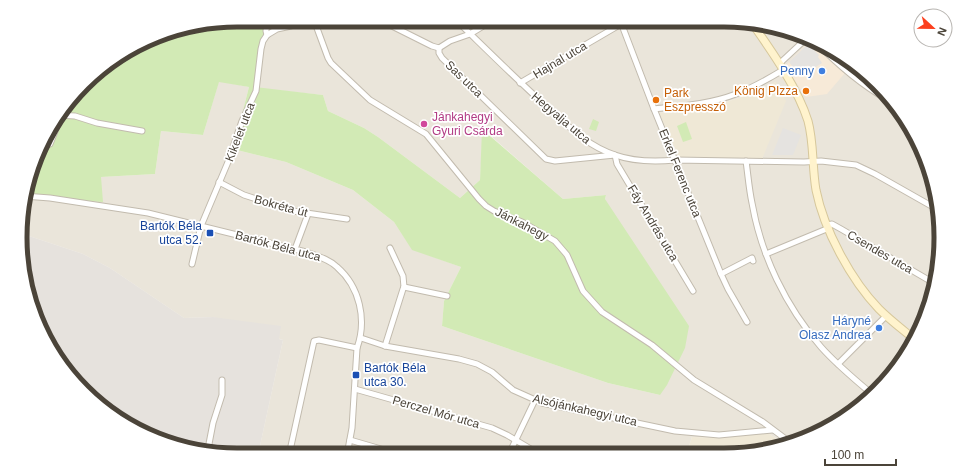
<svg xmlns="http://www.w3.org/2000/svg" width="961" height="475" viewBox="0 0 961 475" font-family="Arial,sans-serif">
	<style>
		.residential { fill: #eae5da; fill-rule: evenodd }
		.commercial { fill: #f7ead8 }
		.industrial { fill: #e6e2dd }
		.education { fill: #efe8d6 }
		.green { fill: #d2eab5 }
		.parking { fill: #e5e3e0 }
		.lines { fill: none; stroke-linecap: round; stroke-linejoin: round }
		.street-casing { stroke: #c2bbae; stroke-width: 7 }
		.secondary-casing { stroke: #d6c79b; stroke-width: 9 }
		.street { stroke: #fff; stroke-width: 5 }
		.secondary { stroke: #fff3cd; stroke-width: 7 }
		.shop-dot { fill: #3f7fe0; stroke: #fff; stroke-width: 1.5 }
		.food-dot { fill: #e8710a; stroke: #fff; stroke-width: 1.5 }
		.hotel-dot { fill: #d1479c; stroke: #fff; stroke-width: 1.5 }
		.transit-dot { fill: #1a4fb4; stroke: #fff; stroke-width: 1.5 }
		.labels { text-anchor: middle; stroke-width: 3.5; stroke-linejoin: round; paint-order: stroke }
		.street-label { font-size: 12px; fill: #4b4439; stroke: #fff }
		.shop-label { font-size: 12px; fill: #366cbe; stroke: #fff; text-anchor: end }
		.food-label { font-size: 12px; fill: #c56008; stroke: #fff; text-anchor: end }
		.hotel-label { font-size: 12px; fill: #b23c85; stroke: #fff; text-anchor: start }
		.transit-label { font-size: 12px; fill: #164399; stroke: #fff; text-anchor: end }
		.rim { fill: none; stroke: #4b4439; stroke-width: 5 }
	</style>
	<rect width="100%" height="100%" fill="#f6f3ec"/>
	<!-- residential -->
	<g class="residential">
		<path d="M275,20H724L807,37L877,84L925,154L941,238L924,321L896,370L856,410L807,439L785,444L766,432L725,438L692,437L688,449L674,446L673,453L258,455L283,340L213,317L184,318L110,268L83,254L23,234L24,198L101,177L155,174L161,131L203,135L219,81L249,87L233,149L286,162L353,190L394,222L412,249L461,267L444,301L442,326L608,383L660,395L605,199L606,195L563,199L483,129L480,180L460,198L378,137L364,128L328,111L323,95L255,88L262,48ZM776,82L679,157L659,113L699,108L719,104L739,98Z"/>
		<path d="M63,110L59,118L36,167L57,117Z"/>
	</g>
	<!-- commercial -->
	<path class="commercial" d="M807,44H811L845,73L827,94L806,97L785,66Z"/>
	<!-- industrial -->
	<path class="industrial" d="M23,234L83,254L110,268L184,318L213,317L281,326L279,339L283,340L258,455H237L154,438L84,391L43,334L22,266Z"/>
	<!-- education -->
	<g class="education">
		<path d="M776,82L786,101L762,159L679,157L659,113L699,108L719,104L739,98Z"/>
		<path d="M766,432L785,444L752,453H673L674,446L688,449L692,437L725,438Z"/>
	</g>
	<!-- green -->
	<g class="green">
		<path d="M238,20H275L262,48L255,87L323,95L328,111L364,128L378,137L460,198L480,180L482,129L563,199L606,195L605,199L689,326L685,348L667,385L660,395L608,383L442,326L444,301L461,267L412,250L394,222L353,190L286,162L233,149L249,87L219,82L203,135L161,131L155,174L101,177L103,202L24,198V195L36,167L63,110L105,65L167,32Z"/>
		<path d="M593,119L599,122L596,131L589,129Z"/>
		<path d="M686,122L692,139L683,142L677,126Z"/>
		<path d="M518,445L533,454H513Z"/>
	</g>
	<!-- parking -->
	<g class="parking">
		<path d="M807,45L809,47L810,46L819,55L818,57L822,63L811,70L808,65L797,72L789,62Z"/>
		<path d="M783,128L801,135L793,155H772Z"/>
	</g>
	<g class="lines">
		<defs>
			<g id="street">
				<path d="M267,20L266,31L267,35"/>
				<path d="M314,20L328,58L331,63L370,100L426,134L479,199L486,206L494,211L522,222L555,241L567,255L583,291L602,312L652,345L694,380L763,422L791,443"/>
				<path d="M380,20L432,46L439,48L450,41L470,34L493,20"/>
				<path d="M456,20C486,49 515,78 546,106C567,125 587,146 615,155C635,162 654,162 675,160L804,162L821,161L856,165L875,174L935,208"/>
				<path d="M620,20L654,109L721,274L728,289L747,322"/>
				<path d="M816,42C837,64 862,85 888,100"/>
				<path d="M439,48V53L442,58L546,159L555,161L615,155L617,164L693,291"/>
				<path d="M779,64L808,37"/>
				<path d="M520,83L621,24"/>
				<path d="M654,109C682,106 710,104 736,94C753,88 768,79 783,70"/>
				<path d="M58,115L75,116L97,123L142,131"/>
				<path d="M45,145L50,144L58,124"/>
				<path d="M746,161C748,175 749,189 752,203C761,255 786,307 821,347C836,364 854,379 872,394"/>
				<path d="M219,182L244,195L293,211L347,219"/>
				<path d="M24,196L50,198L148,213L306,252C317,256 329,259 337,267C360,287 367,320 357,348L352,428L347,455"/>
				<path d="M828,225L832,224L841,229L932,282"/>
				<path d="M390,248L403,276L404,287"/>
				<path d="M295,249L308,214"/>
				<path d="M766,254L829,228"/>
				<path d="M192,264L201,226L228,162L242,121L256,91L261,49L263,41L267,35L277,29L291,26L307,20"/>
				<path d="M721,274L752,258L753,261"/>
				<path d="M404,287L447,296"/>
				<path d="M361,338L385,346L459,359L477,364L492,372L513,390L542,403L675,431L719,435L772,430"/>
				<path d="M385,346L403,289L404,287"/>
				<path d="M838,364L886,316"/>
				<path d="M355,389L492,428L507,435L539,454"/>
				<path d="M852,412L870,393"/>
				<path d="M350,440L398,454"/>
				<path d="M208,449L213,423L222,395V380"/>
				<path d="M509,454L535,400"/>
				<path d="M289,455L314,341L319,340L357,348"/>
			</g>
			<path id="secondary" d="M754,26C773,53 798,89 808,121C814,143 812,167 816,190C824,230 851,280 879,309C890,320 902,329 914,339"/>
		</defs>
		<!-- street casing -->
		<use href="#street" class="street-casing"/>
		<!-- secondary casing -->
		<use href="#secondary" class="secondary-casing"/>
		<!-- street -->
		<use href="#street" class="street"/>
		<!-- secondary -->
		<use href="#secondary" class="secondary"/>
	</g>
	<!-- markers -->
	<g class="shop-dot">
		<circle cx="822" cy="71" r="4"/>
		<circle cx="879" cy="328" r="4"/>
	</g>
	<g class="food-dot">
		<circle cx="806" cy="91" r="4"/>
		<circle cx="656" cy="100" r="4"/>
	</g>
	<circle class="hotel-dot" cx="424" cy="124" r="4"/>
	<g class="transit-dot">
		<rect x="206" y="229" width="8" height="8" rx="2"/>
		<rect x="352" y="371" width="8" height="8" rx="2"/>
	</g>
	<g class="labels">
		<!-- street labels -->
		<g class="street-label">
			<text transform="translate(560 60) rotate(-31)" y="4">Hajnal utca</text>
			<text transform="translate(464 79) rotate(44)" y="4">Sas utca</text>
			<text transform="translate(561 118) rotate(40)" y="4">Hegyalja utca</text>
			<text transform="translate(240 132) rotate(-69)" y="4">Kikelet utca</text>
			<text transform="translate(680 173) rotate(68)" y="4">Erkel Ferenc utca</text>
			<text transform="translate(281 206) rotate(15)" y="4">Bokréta út</text>
			<text transform="translate(653 223) rotate(59)" y="4">Fáy András utca</text>
			<text transform="translate(522 224) rotate(27)" y="4">Jánkahegy</text>
			<text transform="translate(278 246) rotate(15)" y="4">Bartók Béla utca</text>
			<text transform="translate(880 252) rotate(30)" y="4">Csendes utca</text>
			<text transform="translate(585 410) rotate(13)" y="4">Alsójánkahegyi utca</text>
			<text transform="translate(436 412) rotate(16)" y="4">Perczel Mór utca</text>
		</g>
		<!-- shop labels -->
		<g class="shop-label">
			<text x="814" y="75">Penny</text>
			<text x="871" y="325">Háryné<tspan x="871" dy="14">Olasz Andrea</tspan></text>
		</g>
		<!-- food labels -->
		<g class="food-label">
			<text x="798" y="95">König PIzza</text>
			<text x="664" y="97" text-anchor="start">Park<tspan x="664" dy="14">Eszpresszó</tspan></text>
		</g>
		<!-- hotel labels -->
		<g class="hotel-label">
			<text x="432" y="121">Jánkahegyi<tspan x="432" dy="14">Gyuri Csárda</tspan></text>
		</g>
		<!-- transit labels -->
		<g class="transit-label">
			<text x="202" y="230">Bartók Béla<tspan x="202" dy="14">utca 52.</tspan></text>
			<text x="364" y="372" text-anchor="start">Bartók Béla<tspan x="364" dy="14">utca 30.</tspan></text>
		</g>
	</g>
	<!-- crop -->
	<path d="M0 0H961V475H0ZM237 27H724A210 210 0 0 1 934 237V238A210 210 0 0 1 724 448H237A210 210 0 0 1 27 238V237A210 210 0 0 1 237 27Z" fill="#fff" fill-rule="evenodd"/>
	<path class="rim" d="M237 27H724A210 210 0 0 1 934 237V238A210 210 0 0 1 724 448H237A210 210 0 0 1 27 238V237A210 210 0 0 1 237 27Z"/>
	<!-- north arrow -->
	<g transform="translate(933 28) rotate(112)"><circle r="19" fill="#ffffff" stroke="#b7b4b0"/>
	<path d="M0-3L7 15L0 10L-7 15Z" fill="#fc3f1d"/>
	<text y="-6" font-size="11" font-weight="bold" text-anchor="middle" fill="#4b4439">N</text>
	</g>
	<!-- scale -->
	<path d="M825 459v6h71v-6" fill="none" stroke="#4b4439" stroke-width="2"/>
	<text x="831" y="459" font-size="12" fill="#4b4439" stroke="#ffffff" stroke-width="3" paint-order="stroke">100 m</text>
</svg>
